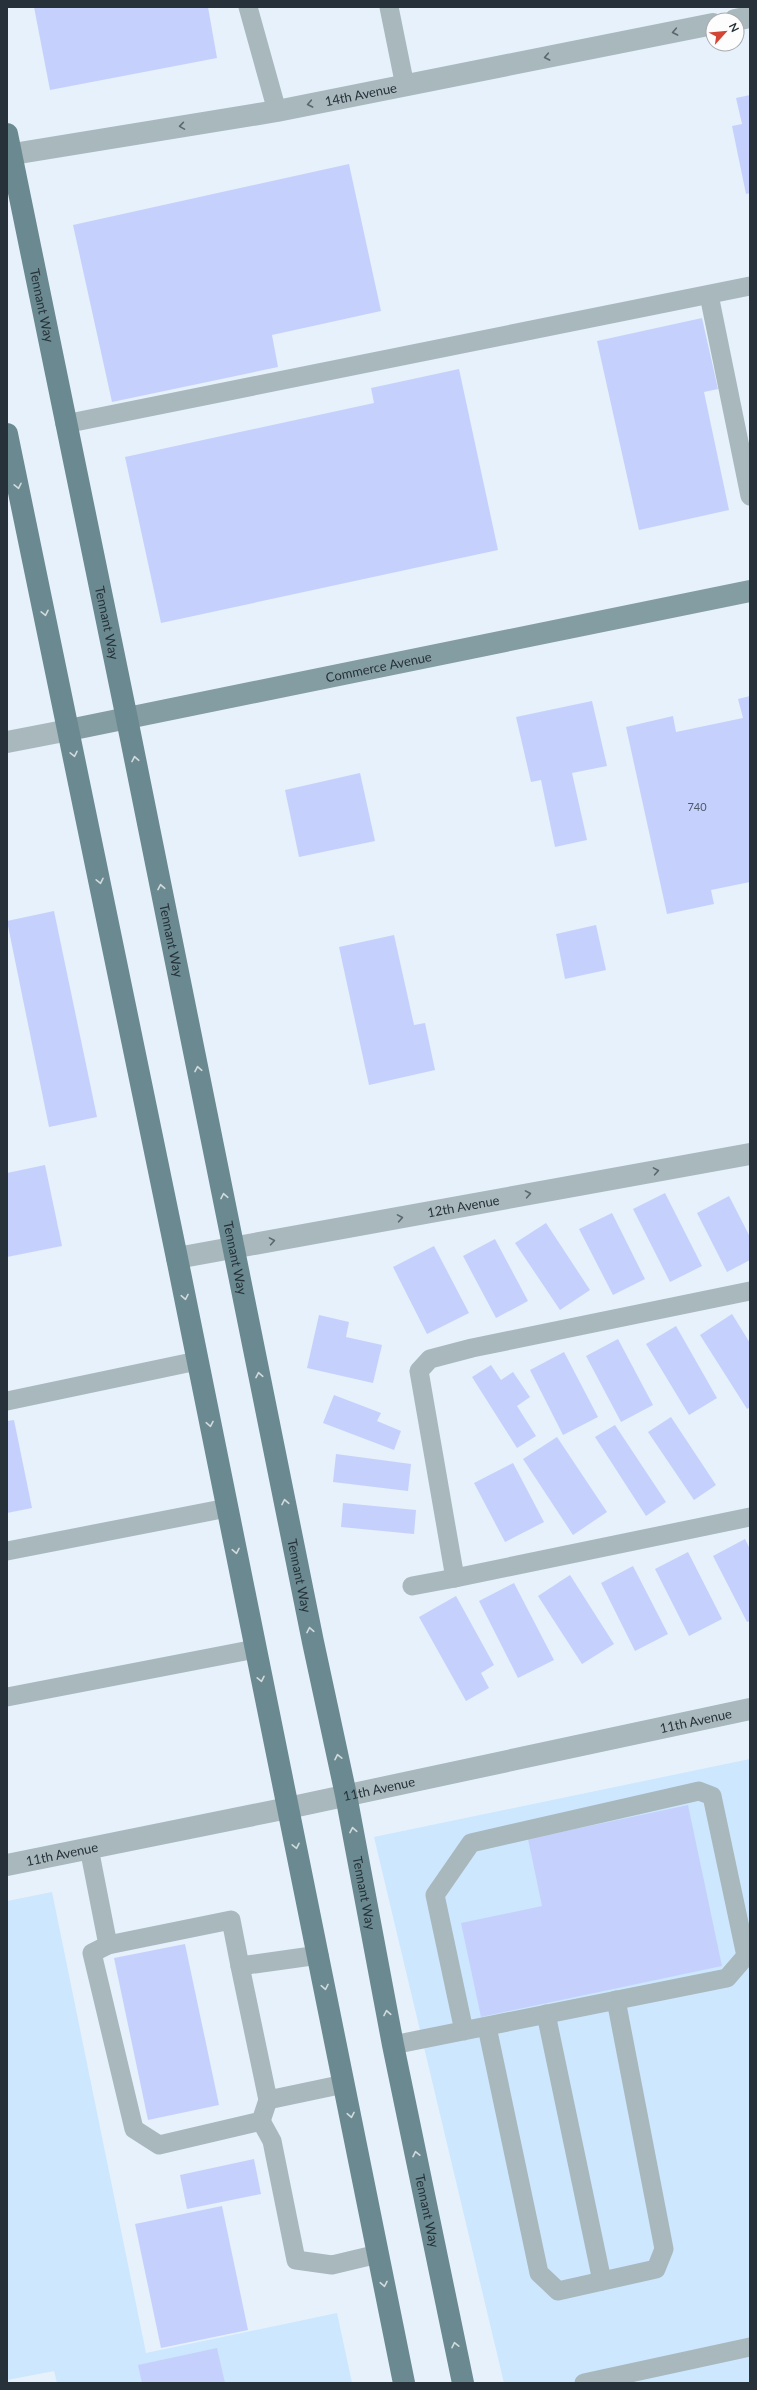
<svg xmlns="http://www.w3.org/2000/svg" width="757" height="2390" viewBox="0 0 757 2390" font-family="Lato,sans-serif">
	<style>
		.built { fill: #cce7fe }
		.building { fill: #c5d1fc }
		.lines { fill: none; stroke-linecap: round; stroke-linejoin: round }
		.service { stroke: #a8b8bc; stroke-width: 19 }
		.minor { stroke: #a8b8bc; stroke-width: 22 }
		.tertiary { stroke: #a8b8bc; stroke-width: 22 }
		.secondary { stroke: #849da2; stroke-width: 22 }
		.primary { stroke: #6a8990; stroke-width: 22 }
		.oneway { stroke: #5a676d }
		.oneway2 { stroke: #d1dadc }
		.labels { text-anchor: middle; stroke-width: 3; stroke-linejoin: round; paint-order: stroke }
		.number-label { font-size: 11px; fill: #4e596a }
		.street-label { font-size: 13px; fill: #263139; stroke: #fdfdfd }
	</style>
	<rect width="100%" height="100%" fill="#e6f1fb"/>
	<!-- built -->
	<g class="built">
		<path d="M750,1759V2383H504L374,1837Z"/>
		<path d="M52,1892L146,2353L337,2313L352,2383H57L54,2371L7,2380V1901Z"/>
	</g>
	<!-- building -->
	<g class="building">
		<path d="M34,7H208L217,58L50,90Z"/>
		<path d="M750,95V193L746,194L732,126L742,124L736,98Z"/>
		<path d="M349,164L381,311L272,335L278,367L112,402L73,225Z"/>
		<path d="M702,318L718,389L704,392L729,510L639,530L597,341Z"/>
		<path d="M459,369L498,550L161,623L125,457L374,403L371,388Z"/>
		<path d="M750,696V882L711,890L714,904L667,914L626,727L673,716L676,732L743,718L738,699Z"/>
		<path d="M592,701L607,766L572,773L587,840L555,847L541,780L531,782L516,717Z"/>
		<path d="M360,773L375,841L299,857L285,790Z"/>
		<path d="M54,911L97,1117L49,1127L7,921Z"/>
		<path d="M596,925L606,970L565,979L556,934Z"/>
		<path d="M394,935L414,1025L425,1023L435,1070L369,1085L339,947Z"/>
		<path d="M45,1165L62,1246L7,1257V1173Z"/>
		<path d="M665,1193L702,1266L670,1282L633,1209Z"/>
		<path d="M729,1196L750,1237V1260L727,1272L697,1213Z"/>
		<path d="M612,1213L645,1279L613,1295L579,1229Z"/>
		<path d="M546,1223L590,1290L560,1310L515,1243Z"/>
		<path d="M495,1239L528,1301L496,1318L463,1256Z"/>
		<path d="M434,1246L469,1313L427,1334L393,1267Z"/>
		<path d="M732,1314L750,1343V1407L747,1409L700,1335Z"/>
		<path d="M319,1315L349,1322L346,1337L382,1345L373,1383L307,1368Z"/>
		<path d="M676,1326L717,1398L689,1415L646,1344Z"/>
		<path d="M618,1339L653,1405L621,1422L586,1356Z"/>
		<path d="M564,1352L598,1417L563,1435L530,1370Z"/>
		<path d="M491,1365L501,1380L513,1372L530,1397L517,1406L536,1436L517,1448L472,1377Z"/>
		<path d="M334,1395L381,1413L377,1421L401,1431L394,1450L323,1423Z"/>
		<path d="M671,1417L716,1485L694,1500L648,1432Z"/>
		<path d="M14,1420L32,1508L7,1513V1421Z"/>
		<path d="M615,1425L666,1502L646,1516L595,1437Z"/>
		<path d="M557,1437L607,1512L573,1535L523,1459Z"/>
		<path d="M336,1454L411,1464L408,1491L333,1482Z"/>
		<path d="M513,1463L544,1522L505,1542L474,1483Z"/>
		<path d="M343,1503L416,1510L414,1534L341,1527Z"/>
		<path d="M745,1539L750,1549V1621L747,1622L713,1556Z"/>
		<path d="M688,1552L722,1619L689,1636L655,1569Z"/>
		<path d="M633,1566L668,1634L635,1651L601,1583Z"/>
		<path d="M570,1575L614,1644L582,1664L538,1596Z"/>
		<path d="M514,1583L554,1660L518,1678L479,1601Z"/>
		<path d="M456,1596L494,1665L481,1673L489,1688L466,1701L419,1617Z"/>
		<path d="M688,1805L722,1966L481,2017L461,1923L542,1906L528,1839Z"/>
		<path d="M185,1944L219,2105L148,2120L114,1958Z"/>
		<path d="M254,2159L261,2194L187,2209L180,2175Z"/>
		<path d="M222,2206L248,2330L161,2348L135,2224Z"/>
		<path d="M217,2348L225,2383H142L138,2365Z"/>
	</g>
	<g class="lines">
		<!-- service -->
		<g class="service">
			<path d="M248,7L277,111"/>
			<path d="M389,7L405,86"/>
			<path d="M709,295L750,496"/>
			<path d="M65,424L750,286"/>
			<path d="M7,1401L197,1361"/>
			<path d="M7,1551L227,1508"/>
			<path d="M455,1578L750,1517"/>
			<path d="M412,1586L455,1578L419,1371L430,1359L472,1348L750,1291"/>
			<path d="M7,1697L255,1649"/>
			<path d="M89,1848L108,1945L231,1920L240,1966L319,1955"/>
			<path d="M108,1945L92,1953L134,2129L159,2145L261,2121L268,2100"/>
			<path d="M240,1966L268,2100L344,2084"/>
			<path d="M546,2014L602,2281"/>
			<path d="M487,2027L539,2273L558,2291L656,2269L664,2249L616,2000"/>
			<path d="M393,2045L727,1978L746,1956L712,1796L699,1791L471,1843L435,1895L464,2031"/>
			<path d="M261,2121L272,2141L296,2260L332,2265L378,2254"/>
			<path d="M584,2383L750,2347"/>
		</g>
		<!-- minor -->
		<path class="minor" id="s1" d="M288,1808L750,1709"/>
		<!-- tertiary -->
		<g class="tertiary">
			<path d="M735,20L750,17"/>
			<path id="s2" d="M7,155L277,111L713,24"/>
			<path d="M7,742L69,730"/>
			<path id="s3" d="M177,1258L750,1154"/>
			<path id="s4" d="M7,1865L288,1808"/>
		</g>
		<!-- secondary -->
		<path class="secondary" id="s5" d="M69,730L750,591"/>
		<!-- primary -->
		<g class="primary">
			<path id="s6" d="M7,134L127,719L313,1642L346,1795L393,2045L463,2383"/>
			<path d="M7,434L177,1258L404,2383"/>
		</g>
	</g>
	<!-- one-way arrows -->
	<defs><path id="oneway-chevron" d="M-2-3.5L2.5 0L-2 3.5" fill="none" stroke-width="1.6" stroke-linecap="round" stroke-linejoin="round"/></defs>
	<g class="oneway">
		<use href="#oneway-chevron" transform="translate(675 32) rotate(169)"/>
		<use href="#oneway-chevron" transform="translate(547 57) rotate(169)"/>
		<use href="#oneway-chevron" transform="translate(310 104) rotate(169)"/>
		<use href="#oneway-chevron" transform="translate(182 126) rotate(171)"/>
		<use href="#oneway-chevron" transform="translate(656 1171) rotate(-10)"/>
		<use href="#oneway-chevron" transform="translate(528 1194) rotate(-10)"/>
		<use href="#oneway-chevron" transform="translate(400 1218) rotate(-10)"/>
		<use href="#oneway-chevron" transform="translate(272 1241) rotate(-10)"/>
	</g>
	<g class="oneway2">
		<use href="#oneway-chevron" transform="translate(18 486) rotate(78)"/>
		<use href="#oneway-chevron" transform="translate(45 613) rotate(78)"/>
		<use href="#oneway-chevron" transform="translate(74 754) rotate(78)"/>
		<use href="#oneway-chevron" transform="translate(135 759) rotate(-101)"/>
		<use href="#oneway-chevron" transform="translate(100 881) rotate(78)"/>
		<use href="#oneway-chevron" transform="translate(161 887) rotate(-101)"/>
		<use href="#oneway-chevron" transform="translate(198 1069) rotate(-101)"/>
		<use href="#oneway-chevron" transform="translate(224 1196) rotate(-101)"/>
		<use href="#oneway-chevron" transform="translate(185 1297) rotate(79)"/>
		<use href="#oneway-chevron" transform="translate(259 1375) rotate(-101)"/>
		<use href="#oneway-chevron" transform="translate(210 1424) rotate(79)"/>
		<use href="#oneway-chevron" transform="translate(285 1502) rotate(-101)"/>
		<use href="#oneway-chevron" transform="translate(236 1551) rotate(79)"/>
		<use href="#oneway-chevron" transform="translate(310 1630) rotate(-101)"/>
		<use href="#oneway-chevron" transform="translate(261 1679) rotate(78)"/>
		<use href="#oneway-chevron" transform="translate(338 1757) rotate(-102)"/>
		<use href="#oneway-chevron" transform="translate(353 1830) rotate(-101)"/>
		<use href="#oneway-chevron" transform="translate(296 1846) rotate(78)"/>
		<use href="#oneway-chevron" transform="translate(325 1987) rotate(79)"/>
		<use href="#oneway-chevron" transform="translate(387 2013) rotate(-101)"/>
		<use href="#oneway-chevron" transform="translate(351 2115) rotate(79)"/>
		<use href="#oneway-chevron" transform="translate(416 2154) rotate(-102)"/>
		<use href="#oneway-chevron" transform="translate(384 2284) rotate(79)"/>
		<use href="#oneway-chevron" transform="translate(455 2345) rotate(-102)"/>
	</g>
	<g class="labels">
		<!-- number labels -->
		<g class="number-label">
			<text x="697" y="811">740</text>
		</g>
		<!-- street labels -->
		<g class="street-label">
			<text dy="5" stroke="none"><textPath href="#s2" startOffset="359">14th Avenue</textPath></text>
			<text dy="5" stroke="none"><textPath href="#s6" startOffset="175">Tennant Way</textPath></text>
			<text dy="5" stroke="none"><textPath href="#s6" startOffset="499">Tennant Way</textPath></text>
			<text dy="5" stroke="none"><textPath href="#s5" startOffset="316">Commerce Avenue</textPath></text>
			<text dy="5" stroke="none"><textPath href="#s6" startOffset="823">Tennant Way</textPath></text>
			<text dy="5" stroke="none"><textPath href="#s3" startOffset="291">12th Avenue</textPath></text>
			<text dy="5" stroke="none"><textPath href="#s6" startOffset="1147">Tennant Way</textPath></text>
			<text dy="5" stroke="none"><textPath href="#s6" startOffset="1471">Tennant Way</textPath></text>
			<text dy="5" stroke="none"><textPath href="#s1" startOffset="417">11th Avenue</textPath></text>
			<text dy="5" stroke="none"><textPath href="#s1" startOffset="93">11th Avenue</textPath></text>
			<text dy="5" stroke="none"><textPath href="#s4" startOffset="56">11th Avenue</textPath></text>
			<text dy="5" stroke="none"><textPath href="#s6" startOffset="1795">Tennant Way</textPath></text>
			<text dy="5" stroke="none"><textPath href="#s6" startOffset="2119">Tennant Way</textPath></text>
		</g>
	</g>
	<!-- border -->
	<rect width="757" height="2390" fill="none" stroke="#263139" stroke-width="16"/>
	<!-- north arrow -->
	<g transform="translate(725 32) rotate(63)"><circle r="19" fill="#fdfdfd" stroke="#a7abaf"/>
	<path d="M0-3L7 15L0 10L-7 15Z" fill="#d34635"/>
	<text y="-6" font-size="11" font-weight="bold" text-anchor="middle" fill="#263139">N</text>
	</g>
</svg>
